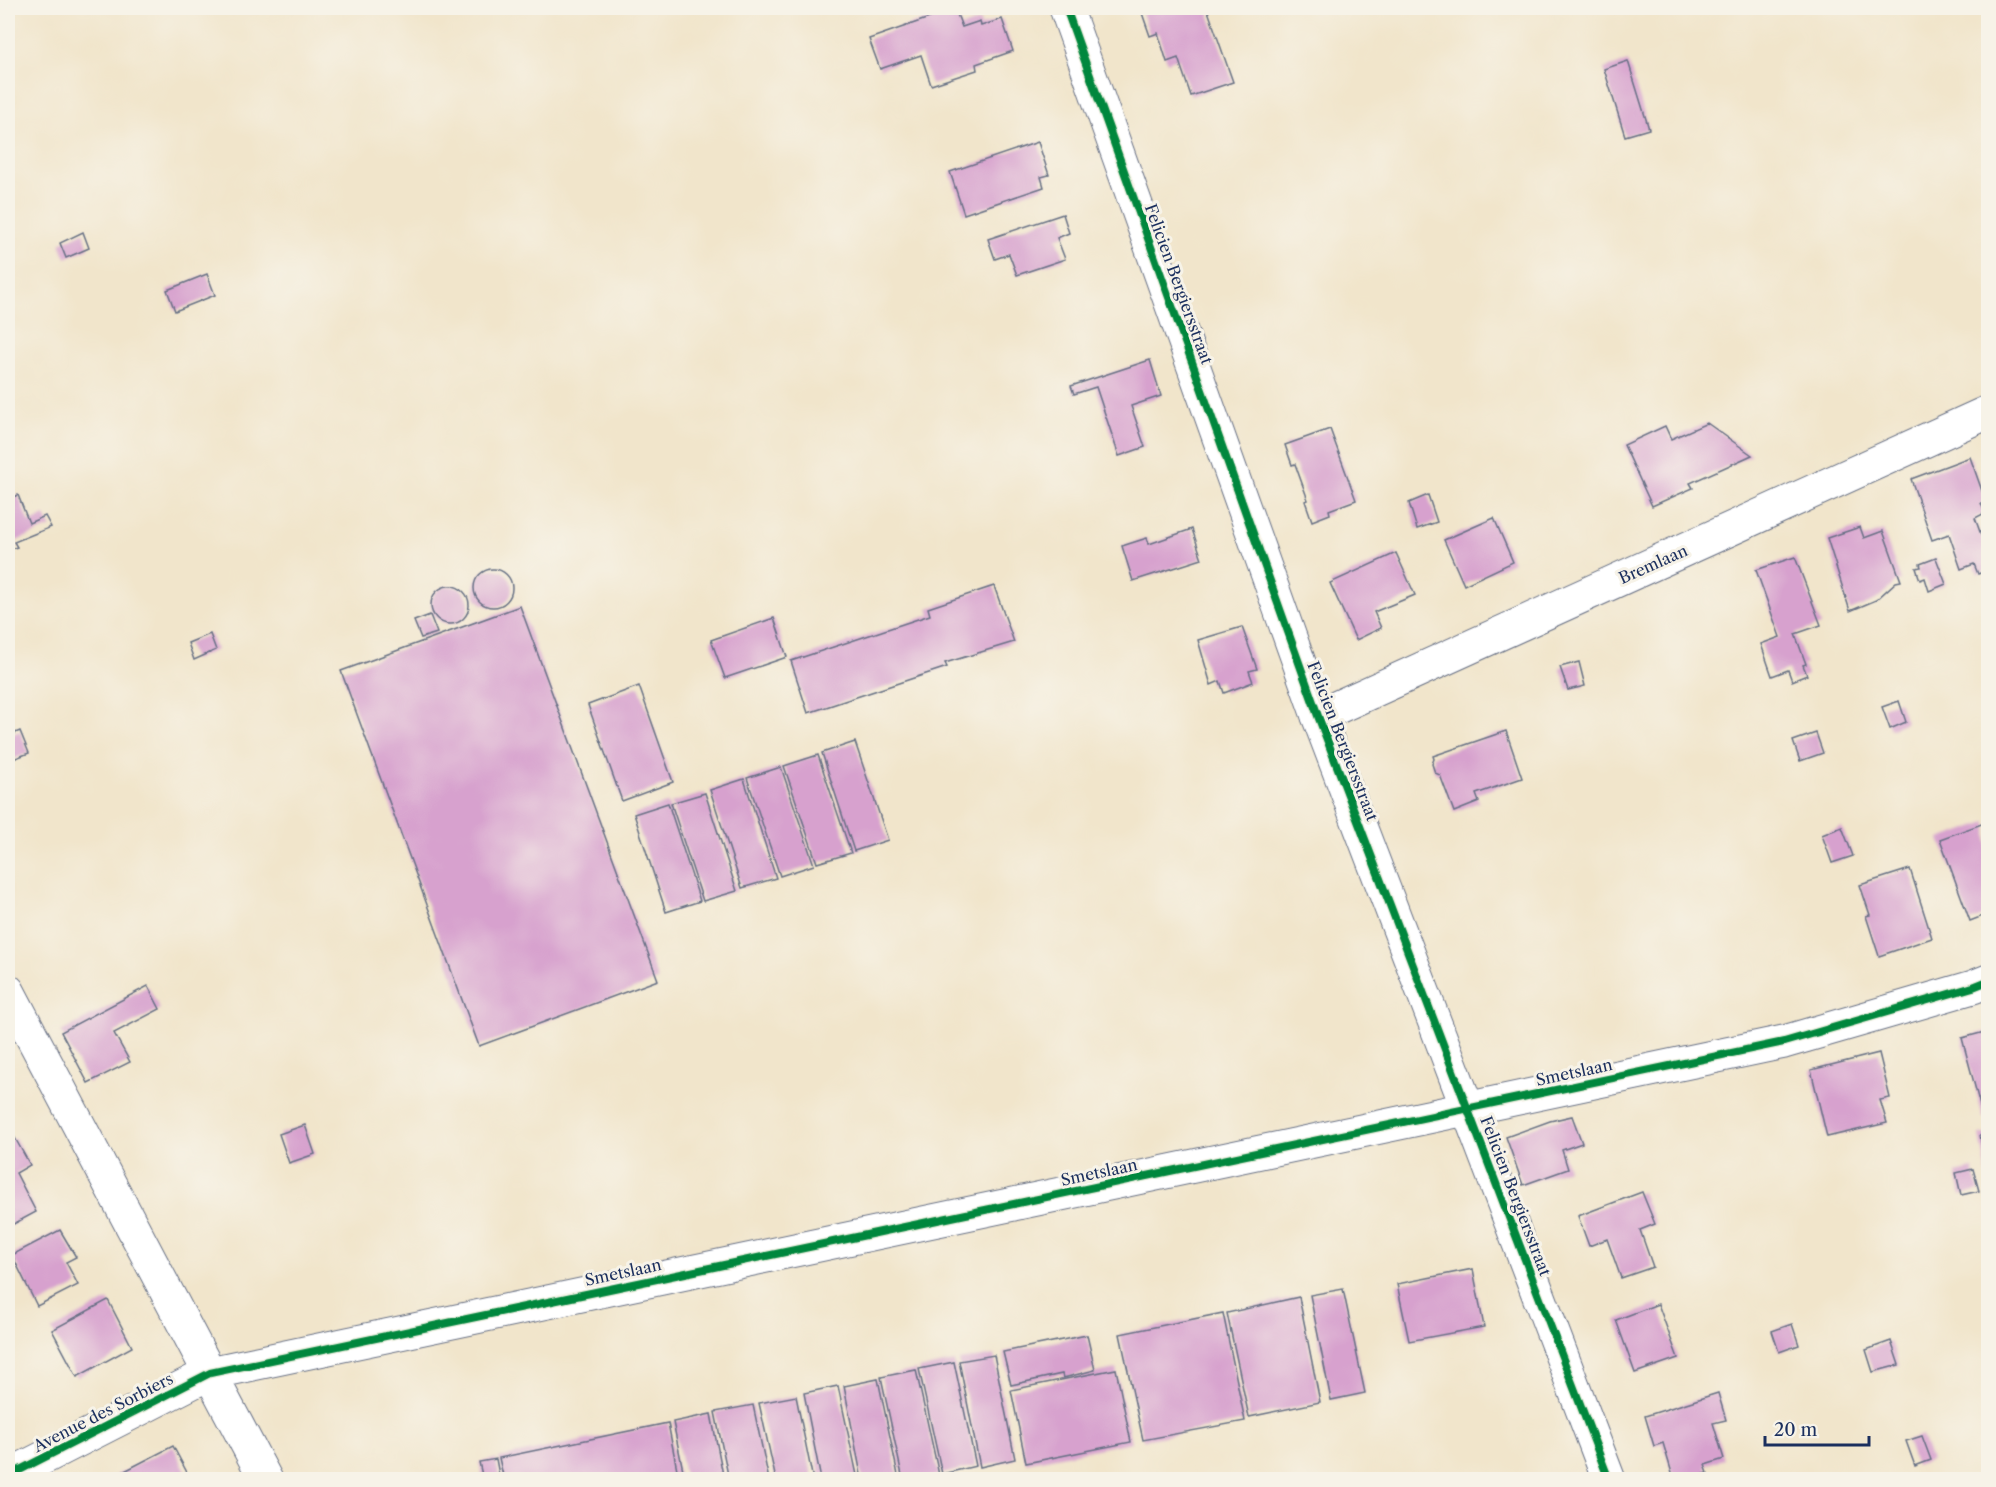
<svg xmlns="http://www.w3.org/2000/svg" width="1996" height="1487" viewBox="0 0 1996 1487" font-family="'Libre Caslon Text',serif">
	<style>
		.building { fill: #d7a1ce }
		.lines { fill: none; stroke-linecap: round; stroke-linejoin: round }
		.minor-casing { stroke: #666f84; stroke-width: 35 }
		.minor { stroke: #fff; stroke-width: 33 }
		.cycleway-casing { stroke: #f7f3e8; stroke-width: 11 }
		.cycleway { stroke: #00873e; stroke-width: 8 }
		.labels { text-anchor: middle; stroke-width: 6; stroke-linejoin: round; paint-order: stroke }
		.street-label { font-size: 16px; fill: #1b2f5e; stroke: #f7f3e8 }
	</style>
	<rect width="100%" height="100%" fill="#f7f3e8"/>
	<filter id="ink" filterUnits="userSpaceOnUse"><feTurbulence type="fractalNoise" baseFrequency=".0167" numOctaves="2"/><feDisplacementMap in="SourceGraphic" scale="12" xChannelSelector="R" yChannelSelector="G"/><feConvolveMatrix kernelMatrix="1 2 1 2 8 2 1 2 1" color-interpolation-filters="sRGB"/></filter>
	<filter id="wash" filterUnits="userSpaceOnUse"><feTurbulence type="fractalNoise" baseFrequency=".008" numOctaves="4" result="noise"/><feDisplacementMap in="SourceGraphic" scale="24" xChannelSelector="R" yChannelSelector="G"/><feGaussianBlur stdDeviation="1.35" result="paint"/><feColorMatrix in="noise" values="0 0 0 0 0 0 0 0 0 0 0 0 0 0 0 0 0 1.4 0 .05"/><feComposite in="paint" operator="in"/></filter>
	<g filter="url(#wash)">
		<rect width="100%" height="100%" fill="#f1e5cb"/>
		<g id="blocks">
			<!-- building -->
			<g class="building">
				<path d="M1158,8H1207L1233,82L1191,96L1178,58L1167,62L1158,33L1150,36L1142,13Z"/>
				<path d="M955,9L962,27L980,21L981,26L1002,19L1013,51L976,64L977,70L931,85L921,55L880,69L869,39Z"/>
				<path d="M1628,61L1649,129L1625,136L1604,69Z"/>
				<path d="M1038,142L1049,175L1041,177L1044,187L964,214L950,172Z"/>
				<path d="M1063,214L1069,233L1057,238L1065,259L1017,275L1009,254L995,259L988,239Z"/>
				<path d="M83,232L89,248L66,258L60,243Z"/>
				<path d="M207,274L215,295L175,311L167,290Z"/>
				<path d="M1150,360L1161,396L1131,406L1145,447L1119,456L1096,387L1074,394L1071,386Z"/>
				<path d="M1707,423L1752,455L1690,483L1693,488L1652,506L1624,445L1665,426L1671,439Z"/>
				<path d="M1330,429L1356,500L1329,510L1330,514L1312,521L1305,501L1308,500L1295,464L1292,465L1285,445Z"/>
				<path d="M1970,457L1986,502L1981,503L1985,513L1975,518L1988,554V570L1978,574L1974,564L1961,569L1949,534L1932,540L1911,479Z"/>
				<path d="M18,495L29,523L45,516L51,527L14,542L17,547L8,550V499Z"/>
				<path d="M1428,495L1437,522L1417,529L1409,503Z"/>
				<path d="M1494,518L1513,562L1464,585L1444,540Z"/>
				<path d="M1860,527L1864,538L1883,531L1901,581L1896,582L1876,600L1850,611L1827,538Z"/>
				<path d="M1192,529L1202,559L1133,581L1122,546L1147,538L1149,544Z"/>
				<path d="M1396,553L1415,595L1374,612L1381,628L1356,640L1330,583Z"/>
				<path d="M1795,557L1821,625L1795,634L1806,664L1803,665L1807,675L1792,681L1788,670L1772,676L1761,644L1780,637L1756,570Z"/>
				<path d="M1936,558L1946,584L1929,591L1925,578L1920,580L1916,568L1921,567L1920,564Z"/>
				<circle cx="493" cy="588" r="19"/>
				<path d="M994,586L1014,642L945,663L947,667L808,713L791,661L930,615L928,608Z"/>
				<circle cx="450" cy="605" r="19"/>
				<path d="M520,606L658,980L479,1046L341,671Z"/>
				<path d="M430,615L437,633L421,638L414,621Z"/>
				<path d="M774,618L787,657L725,678L711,640Z"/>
				<path d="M1242,627L1257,669L1249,671L1253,682L1224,693L1220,681L1211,685L1198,640Z"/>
				<path d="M210,634L216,650L194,660L188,643Z"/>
				<path d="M1579,662L1585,686L1568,690L1560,667Z"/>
				<path d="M639,686L673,782L622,801L588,705Z"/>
				<path d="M1899,701L1906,722L1890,729L1882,707Z"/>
				<path d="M20,731L29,753L8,761V736Z"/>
				<path d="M1506,731L1522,778L1476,794L1479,802L1454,812L1440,775L1435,773L1432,764L1434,759L1433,756Z"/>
				<path d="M1816,733L1823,753L1800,761L1793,741Z"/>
				<path d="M855,742L888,840L854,851L822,753Z"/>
				<path d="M818,755L851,853L817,863L784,766Z"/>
				<path d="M781,767L814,865L780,876L747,778Z"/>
				<path d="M744,779L776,878L742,888L710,790Z"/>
				<path d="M705,793L737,891L703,901L671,803Z"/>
				<path d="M668,803L700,901L666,912L634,814Z"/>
				<path d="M1987,822L1988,914L1970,921L1940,839Z"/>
				<path d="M1842,827L1853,856L1832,863L1822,835Z"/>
				<path d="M1910,869L1932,938L1879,956L1866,916L1870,915L1860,885Z"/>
				<path d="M148,986L160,1009L114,1033L130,1062L88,1083L61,1032Z"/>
				<path d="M1988,1031V1116L1983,1117L1962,1038Z"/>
				<path d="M1879,1053L1890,1098L1880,1100L1887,1123L1827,1137L1811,1070Z"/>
				<path d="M1572,1116L1582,1143L1562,1150L1568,1169L1523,1185L1506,1137L1550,1121Z"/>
				<path d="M305,1125L315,1154L289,1163L279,1134Z"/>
				<path d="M1988,1134V1173H1987L1980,1135Z"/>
				<path d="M15,1138L30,1165L16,1173L36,1212L8,1227V1142Z"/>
				<path d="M1973,1169L1979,1191L1961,1195L1956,1173Z"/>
				<path d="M1642,1192L1655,1224L1640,1230L1653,1267L1621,1278L1607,1239L1589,1246L1578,1216Z"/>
				<path d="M60,1230L76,1257L66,1262L78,1285L37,1306L12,1255Z"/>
				<path d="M1473,1269L1484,1327L1409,1341L1397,1284Z"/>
				<path d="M1343,1289L1365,1393L1331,1400L1310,1295Z"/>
				<path d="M1299,1297L1320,1402L1249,1417L1227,1313Z"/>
				<path d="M108,1300L132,1347L77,1377L52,1330Z"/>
				<path d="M1658,1304L1678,1358L1635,1373L1616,1320Z"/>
				<path d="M1223,1313L1245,1421L1143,1440L1120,1334Z"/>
				<path d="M1792,1324L1799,1345L1779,1352L1772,1331Z"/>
				<path d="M1087,1335L1095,1370L1063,1378L1062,1374L1011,1385L1003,1352Z"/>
				<path d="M1891,1341L1899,1365L1873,1372L1866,1350Z"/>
				<path d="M994,1355L1015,1459L980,1467L959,1361Z"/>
				<path d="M954,1362L976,1466L942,1474L919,1369Z"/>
				<path d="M1116,1369L1131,1442L1026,1463L1011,1390Z"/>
				<path d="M916,1370L939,1475L917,1480H903L881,1377Z"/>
				<path d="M878,1379L899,1480H862L844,1386Z"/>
				<path d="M838,1386L858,1480H821L804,1393Z"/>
				<path d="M1718,1393L1726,1420L1713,1423L1724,1459L1705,1465L1708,1473L1686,1480H1674L1663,1443L1654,1446L1645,1416Z"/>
				<path d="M796,1396L813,1480H776L759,1403Z"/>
				<path d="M753,1405L769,1480H729L715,1412Z"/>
				<path d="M711,1414L724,1480H685L673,1422Z"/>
				<path d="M668,1423L679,1480H504L499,1458Z"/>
				<path d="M1922,1436L1931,1460L1915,1466L1906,1441Z"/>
				<path d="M173,1446L191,1480H116L115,1476Z"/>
				<path d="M496,1459L500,1480H483L479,1462Z"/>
			</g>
		</g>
	</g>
	<g filter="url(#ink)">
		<use href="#blocks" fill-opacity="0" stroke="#666f84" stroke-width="1.5"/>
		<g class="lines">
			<defs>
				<g id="minor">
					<path d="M1066,8L1318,716L1609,1480"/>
					<path d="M1318,716L1988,412"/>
					<path d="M8,991L266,1480"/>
					<path d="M8,1476L210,1373L1784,1042L1973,987L1988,981"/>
				</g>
			</defs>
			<!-- minor casing -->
			<use href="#minor" class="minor-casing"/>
			<!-- minor -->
			<use href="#minor" class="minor"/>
			<defs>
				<g id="cycleway">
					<path d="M1066,8L1318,716L1609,1480"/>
					<path d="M8,1476L210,1373L1784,1042L1973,987L1988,981"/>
				</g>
			</defs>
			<!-- cycleway casing -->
			<use href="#cycleway" class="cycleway-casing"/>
			<!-- cycleway -->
			<use href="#cycleway" class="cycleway"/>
		</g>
	</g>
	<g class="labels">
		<!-- street labels -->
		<g class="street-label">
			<text transform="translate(1179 284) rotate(70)" y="6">Felicien Bergiersstraat</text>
			<text transform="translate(1653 564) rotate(-24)" y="6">Bremlaan</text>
			<text transform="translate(1343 741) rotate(69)" y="6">Felicien Bergiersstraat</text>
			<text transform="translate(1574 1072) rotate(-12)" y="6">Smetslaan</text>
			<text transform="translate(1099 1172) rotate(-12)" y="6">Smetslaan</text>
			<text transform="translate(1516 1196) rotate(69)" y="6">Felicien Bergiersstraat</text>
			<text transform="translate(623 1272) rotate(-12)" y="6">Smetslaan</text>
			<text transform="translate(103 1412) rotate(-27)" y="6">Avenue des Sorbiers</text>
		</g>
	</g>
	<!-- margin -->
	<rect width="1996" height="1487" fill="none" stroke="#f7f3e8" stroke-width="30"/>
	<!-- scale -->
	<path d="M1765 1436v9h104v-9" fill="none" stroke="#1b2f5e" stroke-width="3"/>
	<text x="1774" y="1436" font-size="18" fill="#1b2f5e" stroke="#f7f3e8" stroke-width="4.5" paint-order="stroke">20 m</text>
</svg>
